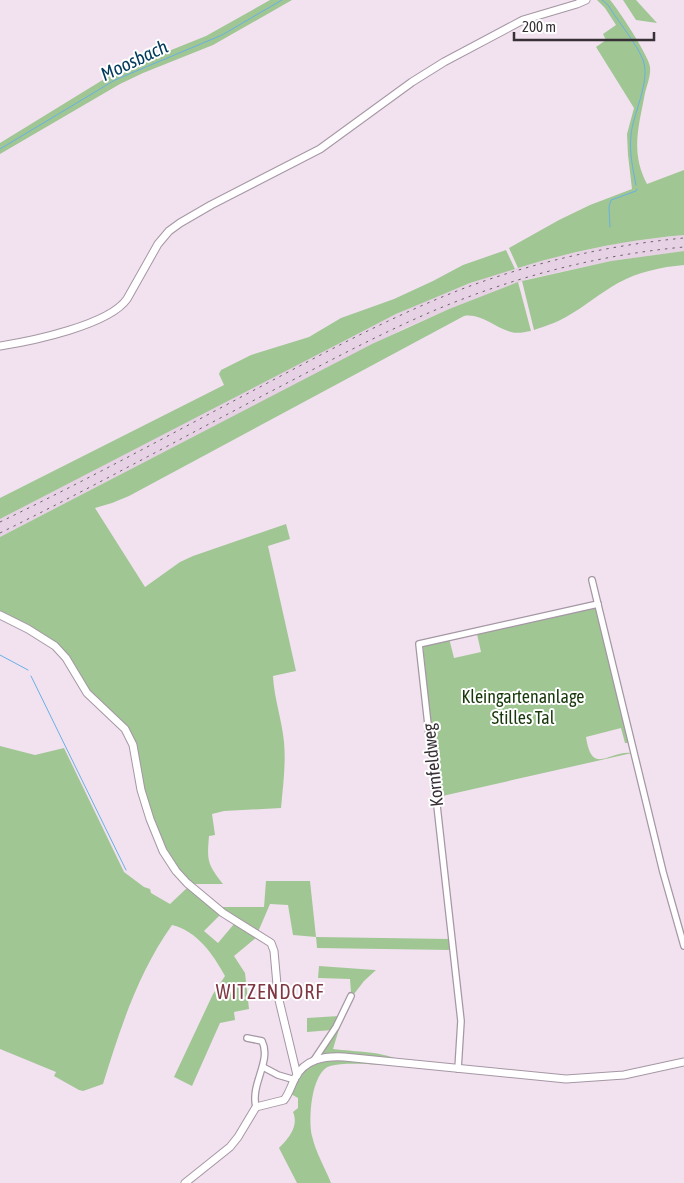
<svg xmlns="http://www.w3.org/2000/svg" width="684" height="1183" viewBox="0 0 684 1183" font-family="'Asap Condensed',sans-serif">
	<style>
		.built { fill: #e7d1e4 }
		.green { fill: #a0c694 }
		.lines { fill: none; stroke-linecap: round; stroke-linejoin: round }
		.stream { stroke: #69b0e5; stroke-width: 1 }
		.minor-casing { stroke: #a597a4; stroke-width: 8 }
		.tertiary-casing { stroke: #a597a4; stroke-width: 9 }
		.minor { stroke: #fff; stroke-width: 5.5 }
		.tertiary { stroke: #fff; stroke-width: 7 }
		.rail { stroke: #6c636b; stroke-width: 1; stroke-dasharray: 2.5 5; stroke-linecap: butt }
		.labels { text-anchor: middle; stroke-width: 4; stroke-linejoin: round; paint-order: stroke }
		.park-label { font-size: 18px; fill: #17380a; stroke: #fff }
		.street-label { font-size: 18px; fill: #373136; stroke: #fff }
		.water-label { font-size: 19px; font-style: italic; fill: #00395c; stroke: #fff }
		.quarter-label { font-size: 20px; letter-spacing: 1px; fill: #7f3743; stroke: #fff }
	</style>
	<rect width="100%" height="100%" fill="#f2e2f0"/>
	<!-- built -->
	<path class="built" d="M684,235V251L611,261L528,279L449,309L403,329L0,537V519L339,342L415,305L486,277L559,256L624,242Z"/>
	<!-- green -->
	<g class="green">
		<path d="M270,0H292L213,45L143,73L120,84L0,154V143L114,73L206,36Z"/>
		<path d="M597,0H610C618,9 649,56 650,67C651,75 647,85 645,93C639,126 630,152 647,184L684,170V235C627,240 572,251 518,268L509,248L559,220L590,205L632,189L628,155L627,134L634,108L596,47L606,40L603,34L616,25L605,8Z"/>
		<path d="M623,0H636L657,23L636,20Z"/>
		<path d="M506,250L515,269L470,283L396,314L0,519V498L224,385L219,374L221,370L251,355L309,337L341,318L394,299L433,281L463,265Z"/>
		<path d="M684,251V265C661,267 638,272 618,283C600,293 584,307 566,317C556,323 545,326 534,330L522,281L611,261Z"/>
		<path d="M518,282L531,331C524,332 518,334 511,332C495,328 481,313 464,316L129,496L112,503L95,508L145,587L180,562L193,556L286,524L290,539L268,546L296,671L273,676C274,698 282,720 284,742C286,764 283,786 281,808L224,811L212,814L215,835L209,836C207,861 207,863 223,884H192L169,857L148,808L126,725L88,692L68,657L0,612V537L372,344L449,309Z"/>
		<path d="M594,607L596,608L629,743H625L621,728L586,737C592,777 609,750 632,753L438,797L423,646L425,644L449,638L454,658L481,652L477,634Z"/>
		<path d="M0,746L35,755L64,748L124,872L144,887L150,889L151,893L170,904L188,887L219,913L220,915L204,931L218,943L234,924L257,937L234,956L245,973L249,1009L234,1012L235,1020L220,1023L192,1086L174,1077L213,994L225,976C213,954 197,931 172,925C138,973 120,1029 103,1084L83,1091L79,1090L54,1076L56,1072L0,1049Z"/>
		<path d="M266,881H310L316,937L450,939L451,950L317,948L316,937L293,935L288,905L270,904L258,932L222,909L223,907H264Z"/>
		<path d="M319,966L375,970H376L364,981L354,994L351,992L350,979L318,978Z"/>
		<path d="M339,1016L332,1030L307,1032V1018Z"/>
		<path d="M343,1016L333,1049C356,1052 383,1051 404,1062L335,1054L319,1055Z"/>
		<path d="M334,1059L403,1066C383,1066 349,1061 330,1066C311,1072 308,1120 312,1136C316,1153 325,1168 331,1183H297L279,1148C289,1138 299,1126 293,1112L298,1108V1098L291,1094C303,1066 305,1066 334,1059Z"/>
	</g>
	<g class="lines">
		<!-- stream -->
		<g class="stream">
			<path d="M602,0L608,5C617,20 637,44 643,60C651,81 633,113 631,135C629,152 633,169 636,185"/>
			<path d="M0,149L115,80L222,35L282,0"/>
			<path d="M610,227L609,207L611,200L636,191L637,189"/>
			<path d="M0,655L28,670"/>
			<path d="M31,676L126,870"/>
		</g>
		<defs>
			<g id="minor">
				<path d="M592,580L663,872L684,946"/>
				<path d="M247,1038L262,1041C272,1061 250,1084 256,1107"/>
				<path d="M314,1060L336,1027L351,996"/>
				<path d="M263,1067L278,1075L295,1080"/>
				<path d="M458,1069L461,1021L419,644L598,604"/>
			</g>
			<g id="tertiary">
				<path d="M0,346C32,341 109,325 127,299L158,244L169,231L180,223L211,205L320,149L412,82L444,62L523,20L577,4L586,0"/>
				<path d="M0,615L28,629L55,646L66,658L87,693L125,729L133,745L141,790L150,819L163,851L176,871L187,883L223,913L271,943L274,951L278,996L297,1075"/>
				<path d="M185,1183L230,1147L238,1137L256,1107L284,1100C289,1094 291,1086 295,1078C305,1059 324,1056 344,1057L566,1079L624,1075L684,1062"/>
			</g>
		</defs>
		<!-- minor casing -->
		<use href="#minor" class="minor-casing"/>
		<!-- tertiary casing -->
		<use href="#tertiary" class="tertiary-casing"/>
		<!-- minor -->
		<use href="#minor" class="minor"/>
		<!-- tertiary -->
		<use href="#tertiary" class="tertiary"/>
		<!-- rail -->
		<g class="rail">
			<path d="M0,522C93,477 184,427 275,379C339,345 403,311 470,286C539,261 611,245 684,238"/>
			<path d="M0,533C89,489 176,441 264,395C320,366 375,336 433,311C513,277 598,255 684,247"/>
		</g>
	</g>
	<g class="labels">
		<!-- park labels -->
		<g class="park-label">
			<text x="523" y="703">Kleingartenanlage<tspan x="523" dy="21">Stilles Tal</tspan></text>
		</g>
		<!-- street labels -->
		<g class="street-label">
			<text transform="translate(433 765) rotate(-96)" y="6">Kornfeldweg</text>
		</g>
		<!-- water labels -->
		<g class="water-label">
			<text transform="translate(134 60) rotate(-25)" y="7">Moosbach</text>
		</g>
		<!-- quarter labels -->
		<g class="quarter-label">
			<text x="270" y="999">WITZENDORF</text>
		</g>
	</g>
	<!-- scale -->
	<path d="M514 32v8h140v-8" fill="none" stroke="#373136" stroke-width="2.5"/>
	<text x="522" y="32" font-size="15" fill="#373136" stroke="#ffffff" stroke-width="4" paint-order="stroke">200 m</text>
</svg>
